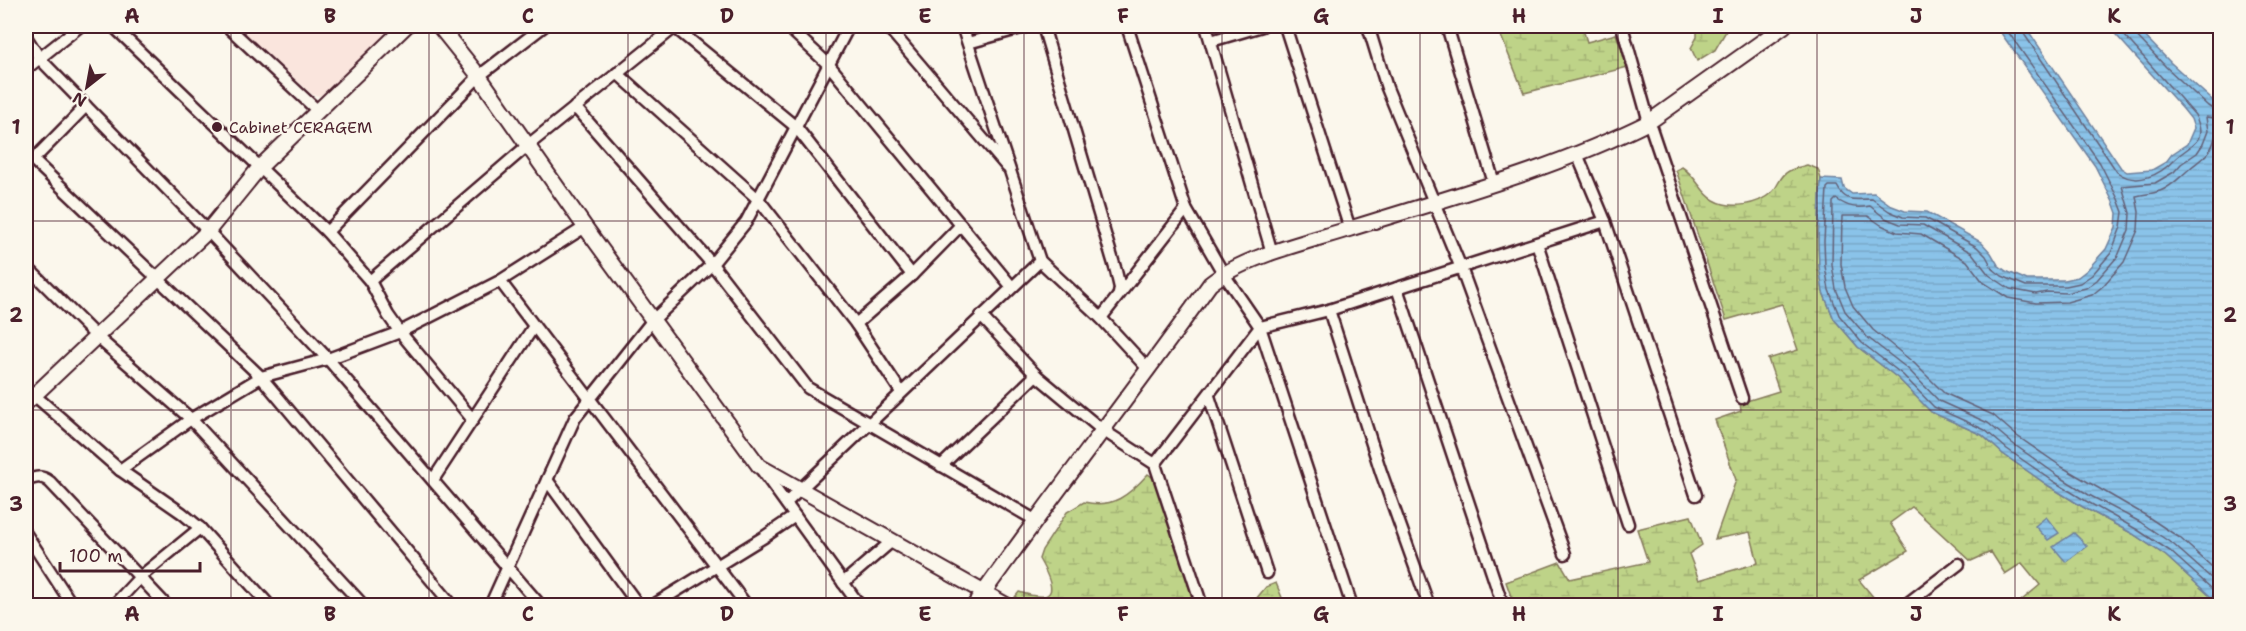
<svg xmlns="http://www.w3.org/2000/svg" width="2246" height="631" viewBox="0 0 2246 631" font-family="'Shantell Sans',sans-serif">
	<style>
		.built { fill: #fae5dd }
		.wetland { fill: url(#wetland-marsh); stroke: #84795a; stroke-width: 1.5 }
		.water { fill: url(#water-rules); stroke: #70819d; stroke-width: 1.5 }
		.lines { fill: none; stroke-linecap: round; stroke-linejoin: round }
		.shore { stroke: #646177; stroke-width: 1.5 }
		.street-casing { stroke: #4a1f2b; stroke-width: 15 }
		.secondary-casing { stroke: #4a1f2b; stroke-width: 18 }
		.street { stroke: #fbf7ec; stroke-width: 10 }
		.secondary { stroke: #fbf7ec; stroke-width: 14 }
		.grid { fill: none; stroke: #4a1f2b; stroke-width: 1.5; stroke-opacity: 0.55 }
		.poi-dot { fill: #4a1f2b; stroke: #fbf7ec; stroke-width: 2 }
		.labels { text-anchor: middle; stroke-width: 5; stroke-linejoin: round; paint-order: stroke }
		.poi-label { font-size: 16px; fill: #4a1f2b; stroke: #fbf7ec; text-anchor: start }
		.neatline { fill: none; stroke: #4a1f2b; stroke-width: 2 }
		.grid-label { font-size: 20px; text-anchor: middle; font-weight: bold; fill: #4a1f2b }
	</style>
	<defs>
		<pattern id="wetland-marsh" width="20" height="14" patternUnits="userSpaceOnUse" patternTransform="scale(1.5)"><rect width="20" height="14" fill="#bed388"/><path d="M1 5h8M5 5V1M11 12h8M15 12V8" fill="none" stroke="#a5b576"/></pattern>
		<pattern id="water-rules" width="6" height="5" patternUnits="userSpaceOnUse" patternTransform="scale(1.5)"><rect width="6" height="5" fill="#8ac3e9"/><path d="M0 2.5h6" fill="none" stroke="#79a7c8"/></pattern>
	</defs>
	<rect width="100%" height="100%" fill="#fbf7ec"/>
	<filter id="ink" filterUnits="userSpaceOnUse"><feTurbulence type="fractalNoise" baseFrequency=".0167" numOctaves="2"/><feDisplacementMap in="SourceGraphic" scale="12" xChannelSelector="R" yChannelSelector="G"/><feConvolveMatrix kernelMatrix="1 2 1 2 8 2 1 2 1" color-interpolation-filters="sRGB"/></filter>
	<g filter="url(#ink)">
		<!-- built -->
		<path class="built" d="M236,26H394L321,96L313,95Z"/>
		<!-- wetland -->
		<g class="wetland">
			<path d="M1497,26H1582L1587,42L1616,34L1628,67L1524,93Z"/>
			<path d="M1697,26H1729L1715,50L1697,61L1691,48L1697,37Z"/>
			<path d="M1807,165L1818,169L1821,179L1818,241L1819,266L1823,292L1834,319L1858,347L1899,379L1931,412L1982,435L2003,454L2049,486L2083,507L2133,534L2166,556L2220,605H2016L2040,585L2022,563L2005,574L1991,552L1971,561L1912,507L1890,523L1908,551L1859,580L1880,605H1541L1538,599L1513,602L1506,582L1560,562L1570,579L1648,562L1637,529L1691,516L1702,545L1689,554L1699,580L1758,563L1750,532L1715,539L1736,480L1715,420L1741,411L1740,403L1779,391L1768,359L1798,350L1782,304L1726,320L1676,170L1682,167C1696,176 1702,194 1714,200C1731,210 1758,205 1772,192C1779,186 1779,176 1789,171C1794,168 1801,167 1807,165Z"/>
			<path d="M1148,474L1152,477L1155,482L1196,605L1029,606L1015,597L1019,592C1060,605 1055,587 1039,559L1042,550L1067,512L1084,502C1113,509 1129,495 1148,474Z"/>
			<path d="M1276,583L1285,605H1251L1266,587Z"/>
		</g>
		<!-- water -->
		<g class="water">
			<path d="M1996,26H2025L2121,168L2127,172L2152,170L2166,162L2172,154L2187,144L2194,128L2191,119L2183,109L2108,26H2135L2171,63L2220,107V605L2166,556L2133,534L2083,507L2049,486L2003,454L1982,435L1931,412L1899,379L1858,347L1834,319L1823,292L1819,266L1818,241L1821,179L1842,180L1844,188L1852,194L1874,193L1892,206L1905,211L1927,212L1981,242L1991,253L1998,265L2006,271L2027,280H2065L2078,277L2087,270L2106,249L2116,227L2117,213L2113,202L2095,166Z"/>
			<path d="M2046,517L2059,533L2048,540L2035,526Z"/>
			<path d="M2074,533L2087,546L2066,562L2053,547Z"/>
		</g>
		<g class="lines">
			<!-- shore -->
			<g class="shore">
				<path d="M2004,26L2100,163L2118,199L2123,212L2121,227L2111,253L2092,275L2080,283L2066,286H2026L2002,276L1993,269L1986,256L1977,247L1931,221L1925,218L1903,217L1889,211L1872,199C1856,199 1846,204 1837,186H1829L1827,188L1824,241L1825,266L1829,290L1839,315L1862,343L1903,375L1934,407L1985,430L2007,449L2053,481L2086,501L2136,529L2170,551L2220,596"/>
				<path d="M2021,26L2022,31L2117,172C2137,187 2160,175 2175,159C2190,144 2209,143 2195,115L2116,26"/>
				<path d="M2131,26L2133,32L2166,67L2208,106L2216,111L2220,112"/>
				<path d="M2220,119L2206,117L2208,131L2203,144L2197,153L2181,164L2174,172L2155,183L2122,186L2130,213L2129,230L2118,256L2097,280L2086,288L2066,293L2047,292L2036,294L2010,289L1989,275L1972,253L1923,225L1900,224L1885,218L1870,206C1856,209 1848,207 1836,199L1833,202L1832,265L1836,289L1845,311L1867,337L1908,369L1939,401L1988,423L2012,443L2057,475L2089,495L2140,522L2174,545L2220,586"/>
				<path d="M2220,128L2217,130C2211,158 2205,154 2187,171C2178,179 2171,187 2160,191C2152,194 2143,194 2136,196L2139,212L2138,230L2124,262L2103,286L2092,295L2067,302L2036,303L2008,298L1983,282L1967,261L1921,234L1897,232L1881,225L1868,216H1842L1841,264L1845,287L1853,306L1873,330L1914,363L1944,393L1993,415L2017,436L2062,467L2145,515L2180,538L2220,574"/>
			</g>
			<defs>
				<g id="street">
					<path d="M113,26L327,232L370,281L388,315L400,332L473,420"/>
					<path d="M227,26L318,111"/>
					<path d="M673,26L796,127L912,275"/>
					<path d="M787,26L829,65L1012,287"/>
					<path d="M887,26L1007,167"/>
					<path d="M962,26L1040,261L1101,318L1149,370"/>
					<path d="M1043,26L1116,271L1120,288L1119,294"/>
					<path d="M1127,26L1186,209L1223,273L1260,327L1352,606"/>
					<path d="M1206,26L1272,253"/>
					<path d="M1285,26L1350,229"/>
					<path d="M1368,26L1387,88L1461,268L1565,554"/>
					<path d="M1447,26L1494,183"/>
					<path d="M1622,26L1649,122L1742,398"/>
					<path d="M26,37L40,59L208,231L328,359L541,606"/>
					<path d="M1211,41L1262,26"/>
					<path d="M968,43L1028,26"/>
					<path d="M26,69L80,26"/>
					<path d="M617,73L759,200L856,324L901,392"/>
					<path d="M86,106L33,160L261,377L453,606"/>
					<path d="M575,107L712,264L808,388L1035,520"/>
					<path d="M1577,154L1605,221L1696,495"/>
					<path d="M327,232L479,76L544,26"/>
					<path d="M1537,243L1628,524"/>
					<path d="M26,266L97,337L191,419L364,606"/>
					<path d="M370,281L527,146L675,27"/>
					<path d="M500,281L747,606"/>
					<path d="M1397,288L1503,606"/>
					<path d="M1329,310L1381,472L1429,606"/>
					<path d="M981,316L1036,375L1101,429L1155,464L1202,606"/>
					<path d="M1101,318L1186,209"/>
					<path d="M856,324L912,275L961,225"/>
					<path d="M26,388L120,470L182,513L200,528L270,606"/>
					<path d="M1209,396L1267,573"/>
					<path d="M1155,464L1260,327L1329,310L1605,221"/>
					<path d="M941,466L1036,375"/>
					<path d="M761,469L860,606"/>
					<path d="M120,470L191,419L261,377L328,359L400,332L500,281L585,227"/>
					<path d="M433,480L534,326"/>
					<path d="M547,480L639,606"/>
					<path d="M26,481C36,477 41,475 50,482L167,606"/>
					<path d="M786,503L1040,261"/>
					<path d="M26,534L73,606"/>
					<path d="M843,583L892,541"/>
					<path d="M113,606L140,577L200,528"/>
					<path d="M490,606L575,418L652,321L712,264L746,222L849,26"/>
					<path d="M652,606L764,537L795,516"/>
					<path d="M1904,606L1959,564"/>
				</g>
				<g id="secondary">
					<path d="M439,26L479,76L585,227L759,466L1008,606"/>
					<path d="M26,403L208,231L260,167L406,26"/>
					<path d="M974,606C1051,497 1133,392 1210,284C1244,256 1307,242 1349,229C1450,197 1555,169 1649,122L1784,26"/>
				</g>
			</defs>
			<!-- street casing -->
			<use href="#street" class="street-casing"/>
			<!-- secondary casing -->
			<use href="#secondary" class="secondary-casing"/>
			<!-- street -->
			<use href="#street" class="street"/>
			<!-- secondary -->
			<use href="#secondary" class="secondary"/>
		</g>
	</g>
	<!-- grid -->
	<path class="grid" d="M231,26V606M429,26V606M628,26V606M826,26V606M1024,26V606M1222,26V606M1420,26V606M1618,26V606M1817,26V606M2015,26V606M26,221H2220M26,410H2220"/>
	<!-- markers -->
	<circle class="poi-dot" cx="217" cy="127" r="6"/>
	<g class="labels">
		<!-- poi labels -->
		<g class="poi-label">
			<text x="229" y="133">Cabinet CERAGEM</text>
		</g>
	</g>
	<!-- margin -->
	<rect width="2246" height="631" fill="none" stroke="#fbf7ec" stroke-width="66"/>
	<!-- north arrow -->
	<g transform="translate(87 87) rotate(211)" stroke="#fbf7ec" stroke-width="4.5" paint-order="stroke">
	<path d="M0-4.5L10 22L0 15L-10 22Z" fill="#4a1f2b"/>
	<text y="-9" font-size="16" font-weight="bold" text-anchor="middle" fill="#4a1f2b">N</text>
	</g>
	<!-- scale -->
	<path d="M60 562v9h140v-9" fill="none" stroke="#4a1f2b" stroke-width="3"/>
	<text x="69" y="562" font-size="18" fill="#4a1f2b" stroke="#fbf7ec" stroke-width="4.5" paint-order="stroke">100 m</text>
	<rect x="33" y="33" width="2180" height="565" class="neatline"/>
	<g class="grid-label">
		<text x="132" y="23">A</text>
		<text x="330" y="23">B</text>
		<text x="528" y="23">C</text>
		<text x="727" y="23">D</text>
		<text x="925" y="23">E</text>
		<text x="1123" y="23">F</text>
		<text x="1321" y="23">G</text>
		<text x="1519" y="23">H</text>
		<text x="1718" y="23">I</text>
		<text x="1916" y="23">J</text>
		<text x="2114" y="23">K</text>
		<text x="16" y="134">1</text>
		<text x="2230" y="134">1</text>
		<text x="16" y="322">2</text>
		<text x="2230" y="322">2</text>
		<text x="16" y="511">3</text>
		<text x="2230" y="511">3</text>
		<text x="132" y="621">A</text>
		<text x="330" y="621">B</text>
		<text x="528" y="621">C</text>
		<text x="727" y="621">D</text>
		<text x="925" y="621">E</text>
		<text x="1123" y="621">F</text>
		<text x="1321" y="621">G</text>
		<text x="1519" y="621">H</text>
		<text x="1718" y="621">I</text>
		<text x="1916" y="621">J</text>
		<text x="2114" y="621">K</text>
	</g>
</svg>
